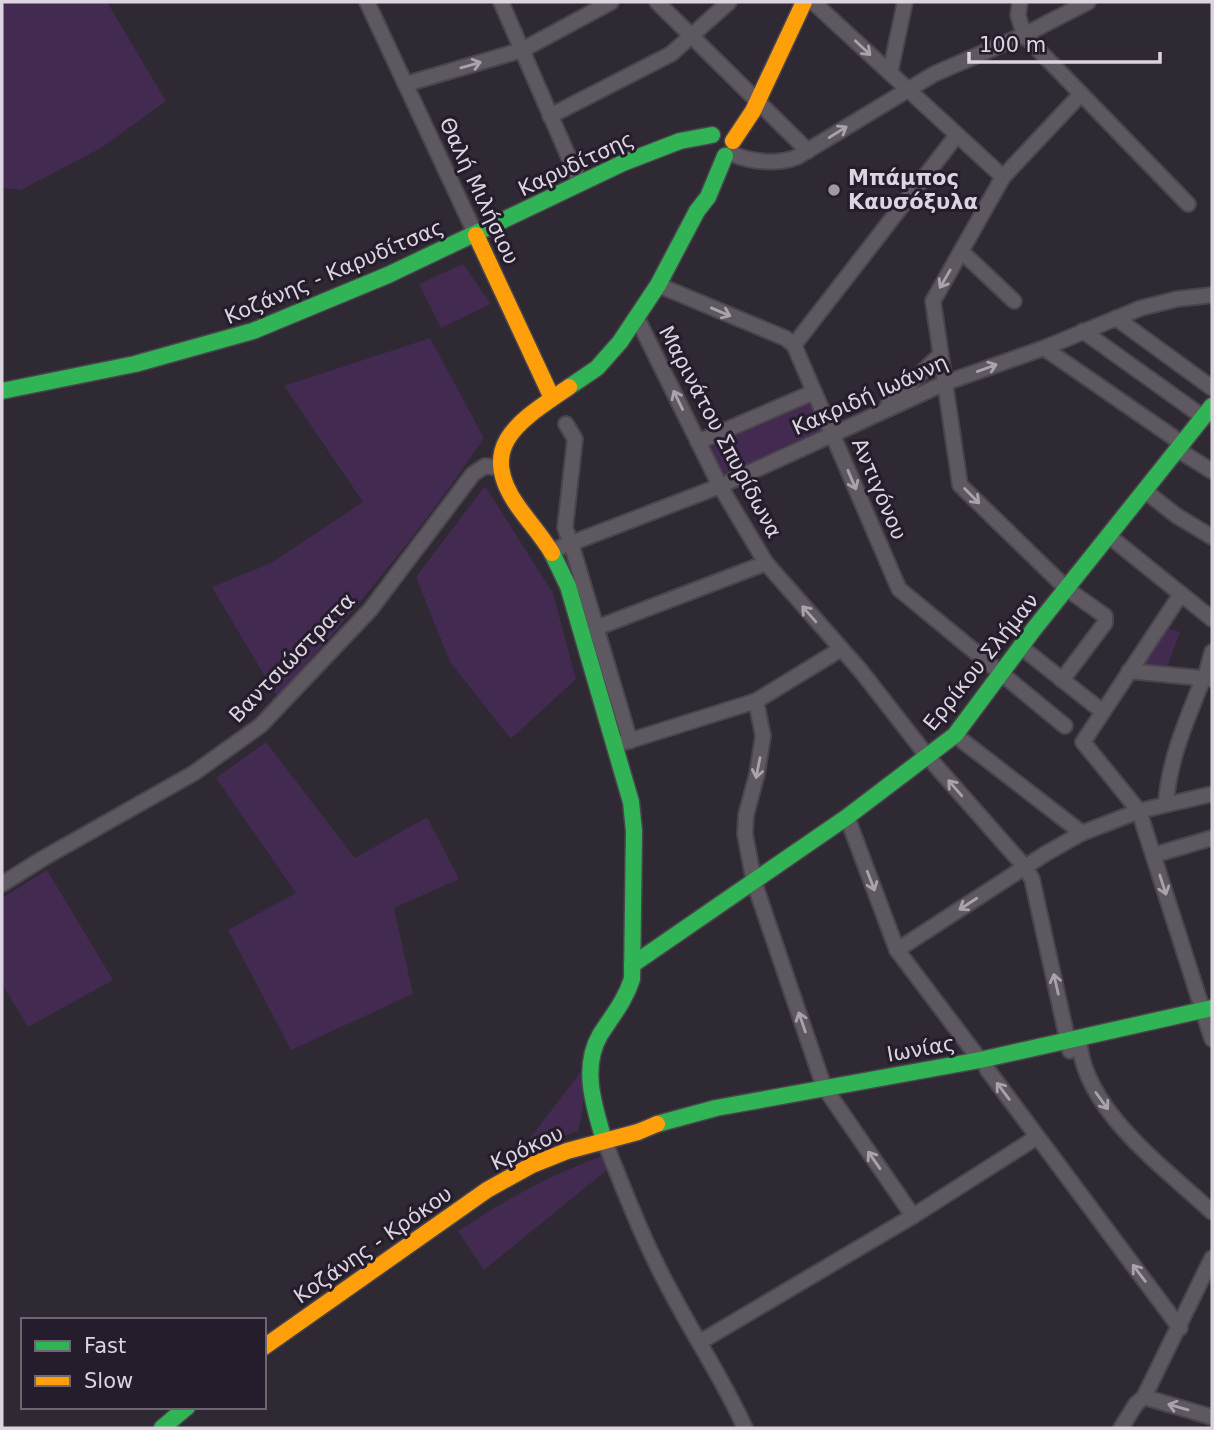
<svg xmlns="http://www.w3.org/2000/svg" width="1214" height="1430" viewBox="0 0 1214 1430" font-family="'DejaVu Sans',sans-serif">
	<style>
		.green { fill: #422a50 }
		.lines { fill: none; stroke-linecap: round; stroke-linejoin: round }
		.street-casing { stroke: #4a454d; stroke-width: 18 }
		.fast-casing { stroke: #4a454d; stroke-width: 19 }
		.slow-casing { stroke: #4a454d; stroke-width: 19 }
		.street { stroke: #5e5960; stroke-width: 14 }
		.fast { stroke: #30b455; stroke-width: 16 }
		.slow { stroke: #ff9f0a; stroke-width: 16 }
		.oneway { stroke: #aaa3ad }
		.poi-dot { fill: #9f99a3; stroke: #251c2c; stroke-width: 2.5 }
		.labels { text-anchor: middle; stroke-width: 6; stroke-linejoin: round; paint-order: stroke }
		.street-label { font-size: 21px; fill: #dcd5e0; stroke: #251c2c }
		.poi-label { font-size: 21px; font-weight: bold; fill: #dcd5e0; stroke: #251c2c; text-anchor: start }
	</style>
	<rect width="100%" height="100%" fill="#2e2932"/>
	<!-- green -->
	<g class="green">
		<path d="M2,2H107L166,101L101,148L21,190L2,188Z"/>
		<path d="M463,264L491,304L441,328L419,284Z"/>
		<path d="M430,338L484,438C422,530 352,614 277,697L212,587L271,563L363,502L284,386Z"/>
		<path d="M811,398L825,431L722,475L708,443Z"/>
		<path d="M485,486L553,593L576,679L511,739L450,662L416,577Z"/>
		<path d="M1167,628L1180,632L1166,670L1141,665Z"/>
		<path d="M266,742L355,858L427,817L459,879L394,908L413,994L291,1050L228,930L296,893L216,778Z"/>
		<path d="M47,870L113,980L28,1027L2,984V898Z"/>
		<path d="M582,1070C584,1091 584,1110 578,1131L537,1145L518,1154Z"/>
		<path d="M603,1156L608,1169L484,1270L458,1231C505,1200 550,1174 603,1156Z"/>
	</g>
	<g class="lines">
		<defs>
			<g id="street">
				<path d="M367,2L476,235"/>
				<path d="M501,2L580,183"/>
				<path d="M657,2L808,151"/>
				<path d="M813,2L1003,177"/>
				<path d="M1020,2L1018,15L1024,35L1188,204"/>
				<path d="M890,73L905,2"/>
				<path d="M406,84L522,50L611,2"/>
				<path d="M550,116L671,54L729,2"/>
				<path d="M730,153C750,162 777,165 797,157L934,74L1024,35L1088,2"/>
				<path d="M961,251L1014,301"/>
				<path d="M658,285L785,338L794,345L899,589L1065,726"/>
				<path d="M637,318L720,486L766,563L861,671L928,757L1025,867L1032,879L1070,1051"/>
				<path d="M1116,318L1212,388"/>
				<path d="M1083,331L1203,417"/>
				<path d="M794,345L957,135"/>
				<path d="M1044,348L1183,444"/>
				<path d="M888,405L940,355"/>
				<path d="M566,424L575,439L565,528L571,543L630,741"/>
				<path d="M698,442L814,392"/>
				<path d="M1178,450L1212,471"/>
				<path d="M1145,491L1177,516L1212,537"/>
				<path d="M1109,536L1212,619"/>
				<path d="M551,551L720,486L945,383L1044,348L1141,308L1177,299L1212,295"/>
				<path d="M1181,594L1083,742L1139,811L1212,1039"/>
				<path d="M596,628L766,563"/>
				<path d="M1021,647L1103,712"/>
				<path d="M1129,671L1211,679"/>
				<path d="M1062,680L1105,623V616L1067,589L960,485L933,301L1003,177L1081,94"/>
				<path d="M756,701L763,736L757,774L746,815L745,834L754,882L824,1087L913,1216"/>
				<path d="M955,735L1082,833"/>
				<path d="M622,743L756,701L841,649"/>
				<path d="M1166,803C1169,761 1185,724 1201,684L1205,678L1212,652"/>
				<path d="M847,817L897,950L980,1060"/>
				<path d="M1154,855L1212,838"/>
				<path d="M2,884L42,859L194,773L261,725L370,610L473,474L485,466L500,468"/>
				<path d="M897,950L1045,854L1082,833L1139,811L1212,794"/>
				<path d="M1079,1038C1082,1109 1164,1167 1212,1212"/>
				<path d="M987,1069L1180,1328"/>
				<path d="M604,1140C625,1192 644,1243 671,1292C695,1338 724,1381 745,1428"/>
				<path d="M700,1342L913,1216L1037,1137"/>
				<path d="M1144,1397L1212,1417"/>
				<path d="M1121,1428L1136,1404L1144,1397L1212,1258"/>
			</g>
			<g id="fast">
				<path d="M569,387L597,368L620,342L658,285L697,211L708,197L725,156"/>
				<path d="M2,391L135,364L253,331L388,275L623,163L680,141L712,135"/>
				<path d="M552,553L568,586L631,802L634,831L632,979C625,1001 612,1016 600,1035C581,1068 594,1106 604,1140"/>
				<path d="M632,965L847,817L955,735L1034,629L1212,406"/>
				<path d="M657,1124L716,1108L980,1060L1212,1008"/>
				<path d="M162,1428L187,1407"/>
			</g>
			<g id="slow">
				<path d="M733,141L753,111L804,2"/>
				<path d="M476,235L552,398"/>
				<path d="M552,553C542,536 528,521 517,505C475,444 523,419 569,387"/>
				<path d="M264,1347L487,1190L532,1165L567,1151L638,1132L657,1124"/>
			</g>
		</defs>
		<!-- street casing -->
		<use href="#street" class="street-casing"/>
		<!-- fast casing -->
		<use href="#fast" class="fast-casing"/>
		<!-- slow casing -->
		<use href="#slow" class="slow-casing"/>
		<!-- street -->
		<use href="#street" class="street"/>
		<!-- fast -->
		<use href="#fast" class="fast"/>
		<!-- slow -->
		<use href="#slow" class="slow"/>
	</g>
	<!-- one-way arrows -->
	<defs><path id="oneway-shaft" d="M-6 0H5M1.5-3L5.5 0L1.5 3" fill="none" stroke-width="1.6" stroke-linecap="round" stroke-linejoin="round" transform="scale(1.75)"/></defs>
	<g class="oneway">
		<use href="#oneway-shaft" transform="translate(863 48) rotate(43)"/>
		<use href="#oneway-shaft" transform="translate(471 65) rotate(-16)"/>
		<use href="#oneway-shaft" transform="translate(838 132) rotate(-32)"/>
		<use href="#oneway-shaft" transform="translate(945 279) rotate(120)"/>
		<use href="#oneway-shaft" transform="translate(721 312) rotate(23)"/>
		<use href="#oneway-shaft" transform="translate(987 368) rotate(-20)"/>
		<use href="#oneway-shaft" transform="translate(678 400) rotate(-116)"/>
		<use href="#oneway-shaft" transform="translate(852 480) rotate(67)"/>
		<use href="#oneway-shaft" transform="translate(972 496) rotate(45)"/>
		<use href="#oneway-shaft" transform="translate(809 614) rotate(-131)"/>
		<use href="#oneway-shaft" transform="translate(758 768) rotate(101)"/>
		<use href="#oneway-shaft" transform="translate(955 788) rotate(-131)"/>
		<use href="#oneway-shaft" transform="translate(871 881) rotate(69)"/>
		<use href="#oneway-shaft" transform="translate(1163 885) rotate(72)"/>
		<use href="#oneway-shaft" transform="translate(968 904) rotate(147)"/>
		<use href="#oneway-shaft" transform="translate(1056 984) rotate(-103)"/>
		<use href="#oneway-shaft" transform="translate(802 1022) rotate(-109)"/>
		<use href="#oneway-shaft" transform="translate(1003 1091) rotate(-127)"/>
		<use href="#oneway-shaft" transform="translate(1102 1101) rotate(54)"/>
		<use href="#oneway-shaft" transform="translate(874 1160) rotate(-125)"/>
		<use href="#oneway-shaft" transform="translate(1139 1273) rotate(-127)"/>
		<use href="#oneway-shaft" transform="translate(1178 1407) rotate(-164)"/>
	</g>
	<!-- markers -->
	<circle class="poi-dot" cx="834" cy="190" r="7"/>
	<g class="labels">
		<!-- street labels -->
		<g class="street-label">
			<text transform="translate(576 164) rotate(-25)" y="7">Καρυδίτσης</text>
			<text transform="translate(479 191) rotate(65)" y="7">Θαλή Μιλήσιου</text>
			<text transform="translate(334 272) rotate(-23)" y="7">Κοζάνης - Καρυδίτσας</text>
			<text transform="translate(870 395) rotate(-24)" y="7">Κακριδή Ιωάννη</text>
			<text transform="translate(720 432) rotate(62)" y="7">Μαρινάτου Σπυρίδωνα</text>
			<text transform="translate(879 489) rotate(67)" y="7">Αντιγόνου</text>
			<text transform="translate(292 658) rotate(-46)" y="7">Βαντσιώστρατα</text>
			<text transform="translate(981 662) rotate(-51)" y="7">Ερρίκου Σλήμαν</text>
			<text transform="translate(921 1049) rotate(-10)" y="7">Ιωνίας</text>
			<text transform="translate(527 1148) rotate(-25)" y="7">Κρόκου</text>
			<text transform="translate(373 1245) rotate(-35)" y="7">Κοζάνης - Κρόκου</text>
		</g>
		<!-- poi labels -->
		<g class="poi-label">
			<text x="848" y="185">Μπάμπος<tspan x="848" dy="24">Καυσόξυλα</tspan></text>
		</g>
	</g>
	<!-- border -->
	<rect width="1214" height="1430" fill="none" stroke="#dcd5e0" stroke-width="7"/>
	<!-- legend -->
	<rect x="21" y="1318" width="245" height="91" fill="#251c2c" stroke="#6e6674" stroke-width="2"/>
	<rect x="35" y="1341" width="35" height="10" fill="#30b455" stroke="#6e6674" stroke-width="2"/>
	<text x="84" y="1353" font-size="21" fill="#dcd5e0">Fast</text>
	<rect x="35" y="1376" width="35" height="10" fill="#ff9f0a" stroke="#6e6674" stroke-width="2"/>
	<text x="84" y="1388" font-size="21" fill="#dcd5e0">Slow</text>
	<!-- scale -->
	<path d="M969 52v10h191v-10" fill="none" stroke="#dcd5e0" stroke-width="3.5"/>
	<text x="979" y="52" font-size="21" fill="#dcd5e0" stroke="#251c2c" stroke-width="5" paint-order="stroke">100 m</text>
</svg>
